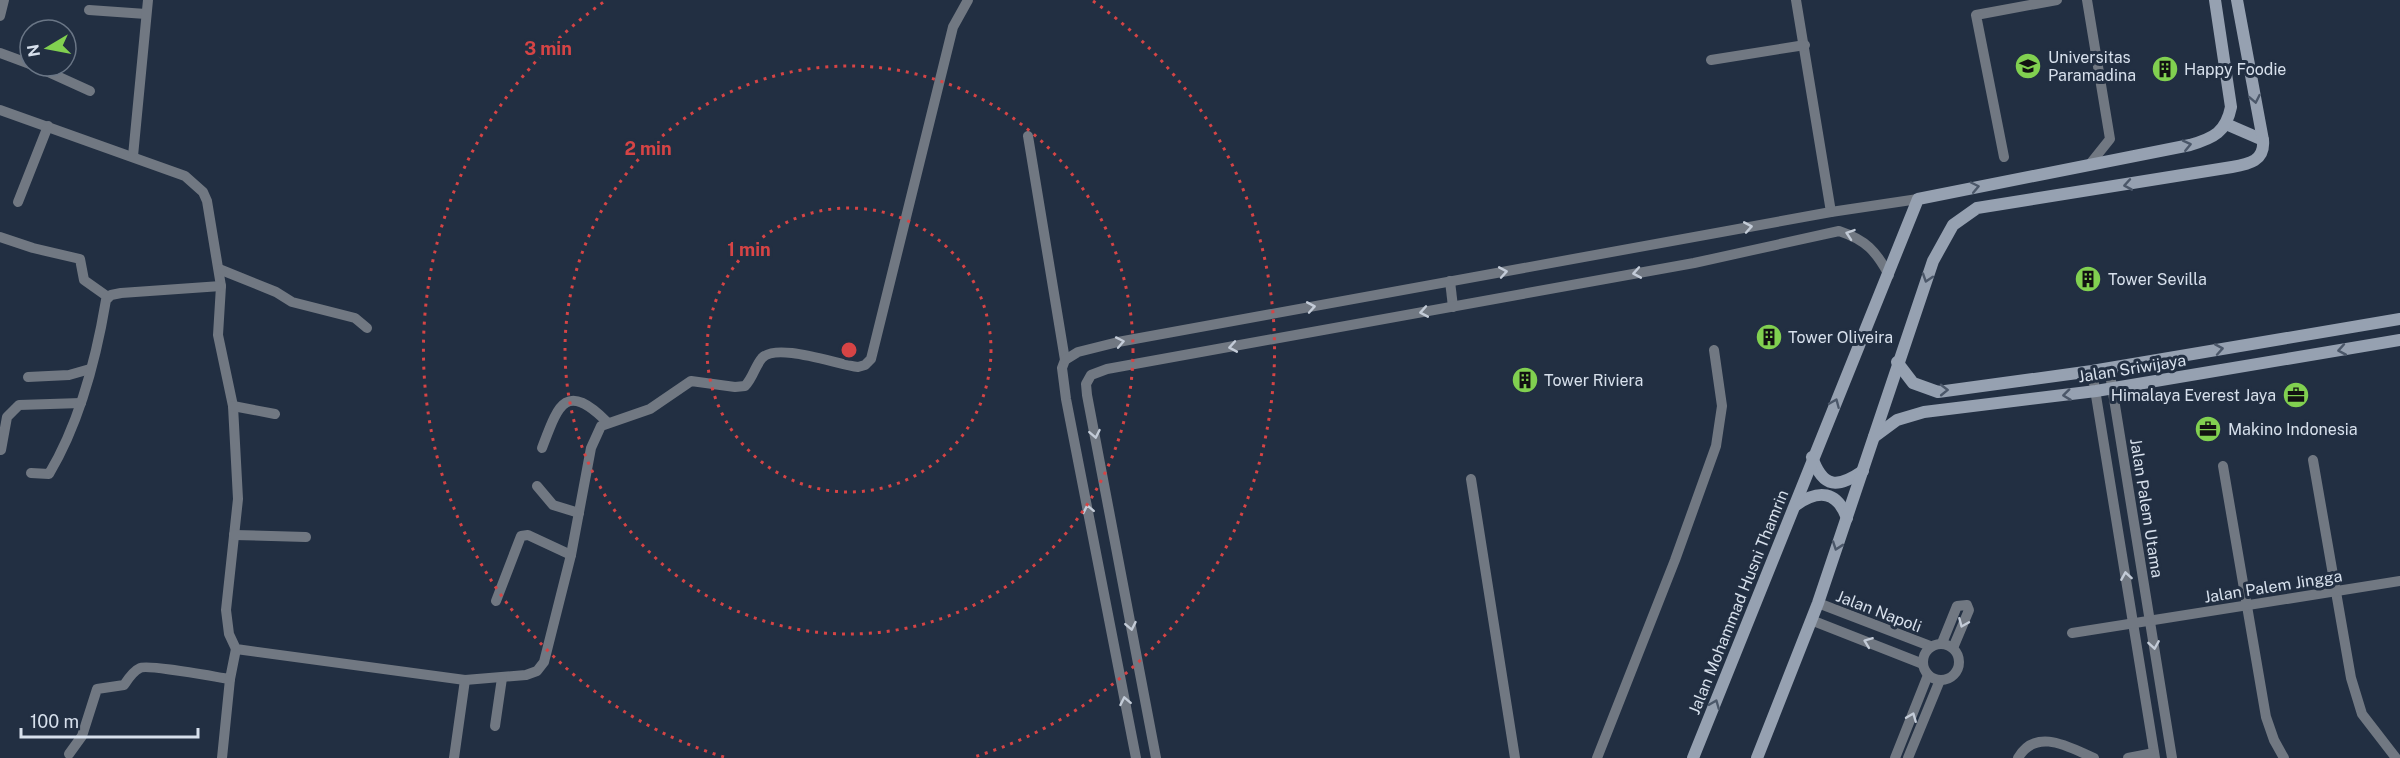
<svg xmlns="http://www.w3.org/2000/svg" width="2400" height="758" viewBox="0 0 2400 758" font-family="'Public Sans',sans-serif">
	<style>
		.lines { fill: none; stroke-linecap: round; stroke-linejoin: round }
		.street { stroke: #717882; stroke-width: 10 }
		.secondary { stroke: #96a1b1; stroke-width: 12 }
		.oneway { stroke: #4b5769 }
		.oneway2 { stroke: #c3cbd7 }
		.ring { fill: none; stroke: #d64445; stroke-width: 3; stroke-dasharray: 3 6 }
		.labels { text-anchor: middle; stroke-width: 6; stroke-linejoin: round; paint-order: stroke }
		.poi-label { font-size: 16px; fill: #d7e0ec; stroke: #222f42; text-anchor: start }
		.street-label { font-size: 16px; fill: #d7e0ec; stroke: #222f42 }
		.centre { fill: #d64445; stroke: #222f42; stroke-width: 3 }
		.ring-label { font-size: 18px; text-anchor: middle; font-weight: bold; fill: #d64445; stroke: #222f42; stroke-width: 6; stroke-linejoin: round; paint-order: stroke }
	</style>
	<rect width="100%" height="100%" fill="#222f42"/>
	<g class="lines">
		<!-- street -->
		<g class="street">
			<path d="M1796,0L1831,212"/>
			<path d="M2087,0L2110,139L2090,164"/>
			<path d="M89,10L146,14"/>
			<path d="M0,16L4,0"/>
			<path d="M0,53L30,64"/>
			<path d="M1711,60L1805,45"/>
			<path d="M35,66L90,91"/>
			<path d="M0,110L185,176L203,192L207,201L221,286L218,335L233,406L238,499L226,610L229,634L236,649L465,680L526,675L537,671L544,662L571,555L591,448L601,426L650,409L691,381L735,387L745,386C753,378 755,366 762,358C777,342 838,365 858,367L865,365L871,359L953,27L968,0"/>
			<path d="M1028,136L1065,360L1062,368L1066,399L1136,758"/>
			<path d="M133,156L148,0"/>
			<path d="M2004,157L1976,15L2057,0"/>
			<path d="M18,202L48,126"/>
			<path d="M0,237L33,248L80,259L84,280L108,297"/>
			<path d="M219,269L276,292L292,302L355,318L367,328"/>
			<path d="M1450,281L1453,307"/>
			<path d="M1065,360L1078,352L1118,342L1831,212L1918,199"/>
			<path d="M2109,368L2172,758"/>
			<path d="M2092,371L2155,758"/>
			<path d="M28,377L69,375L90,369"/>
			<path d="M233,406L275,414"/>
			<path d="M542,448C558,406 565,380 607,422"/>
			<path d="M1,450L7,417L19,405L81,403"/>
			<path d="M2313,460L2351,678L2362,714L2396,758"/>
			<path d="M2223,466L2266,717L2274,740L2284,758"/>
			<path d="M31,473L49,474C80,422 96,360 106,300L111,295L121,293L221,286"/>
			<path d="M1471,479L1515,758"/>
			<path d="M537,486L553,505L579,513"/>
			<path d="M234,535L306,537"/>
			<path d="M496,601L521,536L528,535L571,555"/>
			<path d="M1818,603L1930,646"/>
			<path d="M1811,620L1923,664"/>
			<path d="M2072,633L2400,581"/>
			<path d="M1942,643L1957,606L1967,605L1969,610L1953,648"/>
			<circle cx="1941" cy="662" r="18"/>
			<path d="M495,726L502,678"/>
			<path d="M69,754L82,736L97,689L124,685C128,679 133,671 140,668C147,664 216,677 230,679L236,649"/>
			<path d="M222,758L230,679"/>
			<path d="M454,758L465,680"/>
			<path d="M1156,758L1087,395L1086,384L1091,375L1107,369L1694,263L1839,231C1866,240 1876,251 1889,275"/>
			<path d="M1597,758L1675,560L1716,446L1722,406L1714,350"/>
			<path d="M1895,758L1928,675"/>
			<path d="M1908,758L1940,680"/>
			<path d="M2018,758C2036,727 2069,747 2094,758"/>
			<path d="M2128,758L2154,753"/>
		</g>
		<!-- secondary -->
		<g class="secondary">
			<path d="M2226,124L2263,140"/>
			<path d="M1897,362L1913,383L1938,392L2092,371L2400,319"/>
			<path d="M1874,437L1897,420L1924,412L2096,391L2400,340"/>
			<path d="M1812,457C1823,489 1838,488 1863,471"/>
			<path d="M1796,505C1819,489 1837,491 1847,518"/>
			<path d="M1693,758L1918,199L2190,145C2214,138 2226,132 2231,107L2215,0"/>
			<path d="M1757,758L1818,603L1933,261L1953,225L1977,208L2232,167C2249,164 2265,161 2263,140L2237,0"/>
		</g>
	</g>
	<!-- one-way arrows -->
	<defs><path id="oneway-chevron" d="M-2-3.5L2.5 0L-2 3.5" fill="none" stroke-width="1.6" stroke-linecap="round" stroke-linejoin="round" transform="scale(1.5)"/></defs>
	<g class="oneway">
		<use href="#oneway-chevron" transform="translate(2255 99) rotate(79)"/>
		<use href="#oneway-chevron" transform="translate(2187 145) rotate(-13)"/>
		<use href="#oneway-chevron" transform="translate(2128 185) rotate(170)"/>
		<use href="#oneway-chevron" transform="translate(1975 187) rotate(-12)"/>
		<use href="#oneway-chevron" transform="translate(1927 278) rotate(108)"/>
		<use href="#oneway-chevron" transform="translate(2219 349) rotate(-10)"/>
		<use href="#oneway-chevron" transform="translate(2342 350) rotate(170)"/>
		<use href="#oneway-chevron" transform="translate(1944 390) rotate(-1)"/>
		<use href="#oneway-chevron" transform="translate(2067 395) rotate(173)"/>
		<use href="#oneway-chevron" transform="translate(1835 403) rotate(-67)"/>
		<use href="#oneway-chevron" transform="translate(1837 546) rotate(109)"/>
		<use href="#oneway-chevron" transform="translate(1715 704) rotate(-68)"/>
	</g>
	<g class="oneway2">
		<use href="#oneway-chevron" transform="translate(1748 227) rotate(-10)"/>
		<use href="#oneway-chevron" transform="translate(1850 234) rotate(-161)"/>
		<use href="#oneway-chevron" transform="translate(1503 272) rotate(-10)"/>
		<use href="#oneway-chevron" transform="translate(1637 273) rotate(170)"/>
		<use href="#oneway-chevron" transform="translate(1311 307) rotate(-10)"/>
		<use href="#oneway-chevron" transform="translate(1424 312) rotate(170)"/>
		<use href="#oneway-chevron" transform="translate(1120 342) rotate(-11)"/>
		<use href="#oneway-chevron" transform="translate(1233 347) rotate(170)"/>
		<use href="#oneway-chevron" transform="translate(1095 434) rotate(79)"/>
		<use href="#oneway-chevron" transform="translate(1088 509) rotate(-101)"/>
		<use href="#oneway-chevron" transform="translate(2126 576) rotate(-99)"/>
		<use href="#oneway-chevron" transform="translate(1963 623) rotate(113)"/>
		<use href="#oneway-chevron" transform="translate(1131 626) rotate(79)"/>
		<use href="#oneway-chevron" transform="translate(1868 642) rotate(-159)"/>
		<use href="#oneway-chevron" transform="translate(2154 645) rotate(81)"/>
		<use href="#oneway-chevron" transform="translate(1125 701) rotate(-101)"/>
		<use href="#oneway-chevron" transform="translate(1912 717) rotate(-68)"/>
	</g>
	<!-- distance rings -->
	<g class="ring">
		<circle cx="849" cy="350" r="142"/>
		<circle cx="849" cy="350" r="284"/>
		<path d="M724 757A426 426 0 0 1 605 1M1093 1A426 426 0 0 1 974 757"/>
	</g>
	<!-- icons -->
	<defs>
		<symbol id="university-disc" viewBox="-11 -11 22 22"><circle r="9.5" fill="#81d050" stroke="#222f42"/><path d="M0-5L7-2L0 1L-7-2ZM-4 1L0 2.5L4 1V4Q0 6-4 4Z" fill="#111"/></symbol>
		<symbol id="building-disc" viewBox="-11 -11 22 22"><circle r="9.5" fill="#81d050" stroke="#222f42"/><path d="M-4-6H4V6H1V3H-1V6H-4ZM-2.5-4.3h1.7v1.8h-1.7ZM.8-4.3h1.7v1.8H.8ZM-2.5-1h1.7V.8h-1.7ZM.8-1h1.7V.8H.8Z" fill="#111"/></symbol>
		<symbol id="office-disc" viewBox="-11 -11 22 22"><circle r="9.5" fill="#81d050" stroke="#222f42"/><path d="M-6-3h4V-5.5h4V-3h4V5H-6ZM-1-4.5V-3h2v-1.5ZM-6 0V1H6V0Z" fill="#111"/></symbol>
	</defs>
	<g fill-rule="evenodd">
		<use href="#university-disc" x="2013" y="51" width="30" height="30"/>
		<use href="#building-disc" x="2150" y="54" width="30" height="30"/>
		<use href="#building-disc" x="2073" y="264" width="30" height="30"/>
		<use href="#building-disc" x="1754" y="322" width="30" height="30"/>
		<use href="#building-disc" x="1510" y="365" width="30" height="30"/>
		<use href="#office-disc" x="2281" y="380" width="30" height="30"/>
		<use href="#office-disc" x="2193" y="414" width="30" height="30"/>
	</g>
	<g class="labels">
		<!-- poi labels -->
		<g class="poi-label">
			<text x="2048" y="63">Universitas<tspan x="2048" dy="18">Paramadina</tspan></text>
			<text x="2184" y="75">Happy Foodie</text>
			<text x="2108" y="285">Tower Sevilla</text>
			<text x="1788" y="343">Tower Oliveira</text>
			<text x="1544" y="386">Tower Riviera</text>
			<text x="2276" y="401" text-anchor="end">Himalaya Everest Jaya</text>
			<text x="2228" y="435">Makino Indonesia</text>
		</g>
		<!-- street labels -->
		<g class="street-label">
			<text transform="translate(2132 368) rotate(-9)" y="6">Jalan Sriwijaya</text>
			<text transform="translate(2147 508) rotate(81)" y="6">Jalan Palem Utama</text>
			<text transform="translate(2273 586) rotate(-9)" y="6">Jalan Palem Jingga</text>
			<text transform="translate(1738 602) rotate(-68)" y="6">Jalan Mohammad Husni Thamrin</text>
			<text transform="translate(1879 611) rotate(21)" y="6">Jalan Napoli</text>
		</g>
	</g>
	<circle cx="849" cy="350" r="9" class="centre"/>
	<g class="ring-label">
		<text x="548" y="55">3 min</text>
		<text x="648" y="155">2 min</text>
		<text x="749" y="256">1 min</text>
	</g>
	<!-- north arrow -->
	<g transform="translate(48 48) rotate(260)"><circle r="28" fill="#222f42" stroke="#6a7686" stroke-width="1.5"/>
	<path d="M0-4.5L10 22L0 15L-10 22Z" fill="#81d050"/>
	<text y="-9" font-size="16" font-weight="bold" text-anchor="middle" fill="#d7e0ec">N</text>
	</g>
	<!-- scale -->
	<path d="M21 728v9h177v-9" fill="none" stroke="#d7e0ec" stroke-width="3"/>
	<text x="30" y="728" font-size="18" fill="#d7e0ec" stroke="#222f42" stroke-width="4.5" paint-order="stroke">100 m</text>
</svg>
